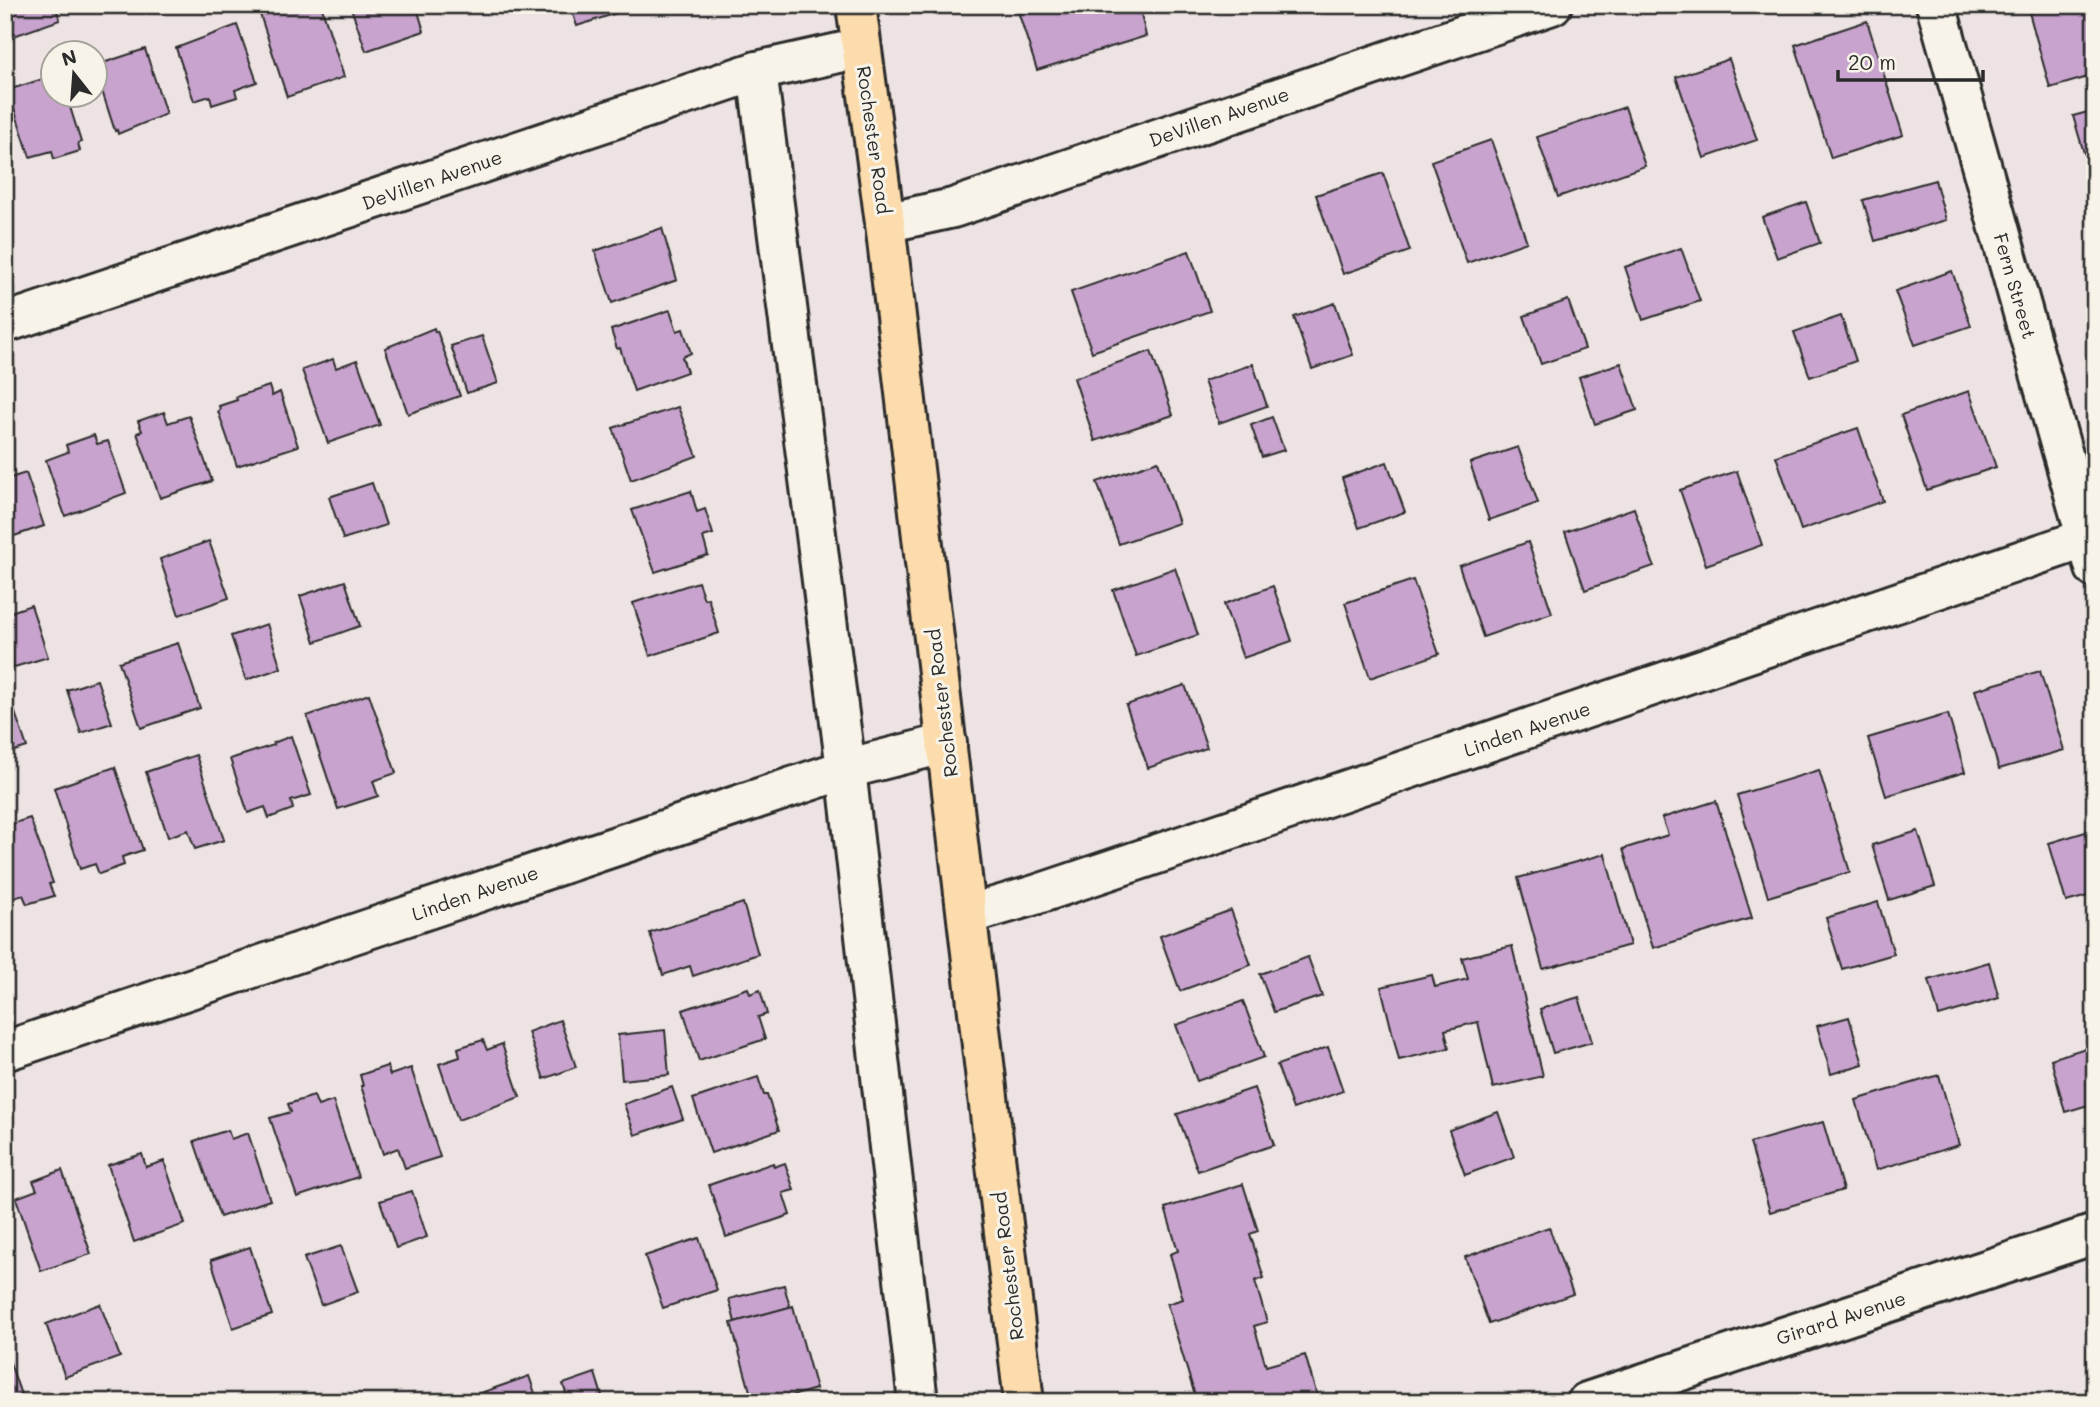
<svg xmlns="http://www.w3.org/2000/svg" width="2100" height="1407" viewBox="0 0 2100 1407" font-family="Mali,sans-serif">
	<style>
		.building { fill: #c7a3cd; stroke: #2b2b2b; stroke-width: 2 }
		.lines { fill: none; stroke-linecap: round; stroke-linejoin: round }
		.minor-casing { stroke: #2b2b2b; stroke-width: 44 }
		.major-casing { stroke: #2b2b2b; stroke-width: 44 }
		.minor { stroke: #f7f3e8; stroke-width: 38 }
		.major { stroke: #fcdcac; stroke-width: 38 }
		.labels { text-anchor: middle; stroke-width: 6; stroke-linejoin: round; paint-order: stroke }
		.street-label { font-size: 19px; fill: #2b2b2b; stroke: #f7f3e8 }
	</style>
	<rect width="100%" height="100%" fill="#ede3e3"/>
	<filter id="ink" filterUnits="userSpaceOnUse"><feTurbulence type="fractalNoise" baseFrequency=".0143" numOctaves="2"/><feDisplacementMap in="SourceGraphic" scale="14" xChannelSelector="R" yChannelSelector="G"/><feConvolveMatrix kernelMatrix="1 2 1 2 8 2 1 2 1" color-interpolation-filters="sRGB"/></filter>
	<g filter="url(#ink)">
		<!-- building -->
		<g class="building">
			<path d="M5,5H55L60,20L8,38L5,31Z"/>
			<path d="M257,5H321L344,77L287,97Z"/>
			<path d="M350,5H416L424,31L366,51Z"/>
			<path d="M570,5H641L577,26Z"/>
			<path d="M1016,5H1139L1146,36L1037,70Z"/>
			<path d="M2027,5H2095V75L2050,88Z"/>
			<path d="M1867,21L1903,135L1831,158L1795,45Z"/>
			<path d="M237,25L257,82L235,90L237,97L212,105L210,96L194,101L176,48Z"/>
			<path d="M145,49L166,114L118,134L117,130L115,131L94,66Z"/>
			<path d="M1729,59L1757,140L1704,158L1676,77Z"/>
			<path d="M52,76V94H66L81,142L78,143L80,151L54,159L52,151L30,157L8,90Z"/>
			<path d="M1625,107L1645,166L1558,197L1537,137Z"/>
			<path d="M2095,110V150L2084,153L2073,116Z"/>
			<path d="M1491,140L1527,242L1467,263L1431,161Z"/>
			<path d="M1383,173L1410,251L1343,274L1316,195Z"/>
			<path d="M1935,180L1946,220L1875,241L1863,200Z"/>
			<path d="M1806,202L1820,243L1777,258L1762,217Z"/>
			<path d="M662,228L677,280L612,303L595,251Z"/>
			<path d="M1681,248L1700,301L1643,320L1625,267Z"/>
			<path d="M1189,251L1210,311L1092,352L1071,292Z"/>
			<path d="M1952,271L1971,326L1915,345L1895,291Z"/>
			<path d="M1568,300L1585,349L1541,364L1524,316Z"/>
			<path d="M1335,303L1353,355L1312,369L1294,317Z"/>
			<path d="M670,310L677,331L683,329L691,353L682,357L687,372L634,391L620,348L617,349L611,330Z"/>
			<path d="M1841,316L1856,361L1810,377L1794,332Z"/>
			<path d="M434,328L435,332L437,331L460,396L408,414L385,348Z"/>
			<path d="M482,336L498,383L467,393L451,346Z"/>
			<path d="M1151,351L1173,415L1095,441L1074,378Z"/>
			<path d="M333,359L336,368L357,360L380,425L328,443L302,370Z"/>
			<path d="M1621,363L1637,410L1595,424L1579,377Z"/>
			<path d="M1253,364L1267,406L1219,423L1204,381Z"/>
			<path d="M269,386L272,396L280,392L298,446L237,466L218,411L220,409L219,406L237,400L236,397Z"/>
			<path d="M1969,391L1996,467L1927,490L1901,415Z"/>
			<path d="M678,407L697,456L631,480L613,428Z"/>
			<path d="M164,412L168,423L189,416L212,481L160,498L137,433L142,431L138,421Z"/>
			<path d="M1272,417L1284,450L1262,457L1251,425Z"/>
			<path d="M1858,428L1883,501L1801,530L1776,456Z"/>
			<path d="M94,435L97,444L108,441L126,493L65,516L46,460L68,452L66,445Z"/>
			<path d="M1518,447L1538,503L1489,520L1470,463Z"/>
			<path d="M1158,461L1179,523L1119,544L1097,482Z"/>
			<path d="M1387,462L1405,512L1359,528L1342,478Z"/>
			<path d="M5,468L10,478L26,473L44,526L5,539Z"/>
			<path d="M1737,471L1762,545L1706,565L1680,490Z"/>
			<path d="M372,483L386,525L343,539L329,497Z"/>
			<path d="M691,491L697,512L705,509L713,534L703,537L708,555L655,572L632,510Z"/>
			<path d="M1634,508L1654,566L1585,590L1565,532Z"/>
			<path d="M209,541L229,598L179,615L160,559Z"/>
			<path d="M1528,542L1552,613L1483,637L1459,566Z"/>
			<path d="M1175,568L1198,635L1136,656L1113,590Z"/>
			<path d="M1413,580L1439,654L1370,678L1345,603Z"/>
			<path d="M345,581L360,626L315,642L300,596Z"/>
			<path d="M698,582L704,599L708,598L719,633L650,656L633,603Z"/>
			<path d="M1273,586L1292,641L1243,658L1224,604Z"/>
			<path d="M31,605L48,657L11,668L5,650V614Z"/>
			<path d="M267,624L281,668L246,680L231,636Z"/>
			<path d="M178,643L200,708L141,728L119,662Z"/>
			<path d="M2040,671L2064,750L1999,769L1975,690Z"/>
			<path d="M97,680L112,723L81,733L67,690Z"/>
			<path d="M1185,685L1207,748L1148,768L1126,705Z"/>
			<path d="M369,694L396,773L373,781L378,796L338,809L307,716Z"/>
			<path d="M11,701L27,747L5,754V703Z"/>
			<path d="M1948,714L1965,772L1886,796L1868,738Z"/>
			<path d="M291,736L311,795L291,801L293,809L269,818L265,807L248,813L230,759L274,745L273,743Z"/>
			<path d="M196,755L224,840L195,849L188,830L168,837L146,772Z"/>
			<path d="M115,767L143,850L122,857L124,865L99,874L95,864L80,869L54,788Z"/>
			<path d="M1819,770L1850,872L1768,897L1737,795Z"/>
			<path d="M1716,801L1752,918L1653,948L1623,849L1668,835L1662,818Z"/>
			<path d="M30,818L53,883L49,884L54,896L27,904L23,895L5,901V826Z"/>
			<path d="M2095,829V894L2066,902L2049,843Z"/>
			<path d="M1918,831L1935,886L1889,900L1872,845Z"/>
			<path d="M1605,854L1630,945L1543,969L1518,878Z"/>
			<path d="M1878,902L1894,954L1842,969L1826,918Z"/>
			<path d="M743,903L758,954L693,976L690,966L663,975L650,933Z"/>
			<path d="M1231,910L1251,965L1180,991L1160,936Z"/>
			<path d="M1512,946L1543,1076L1493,1088L1478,1022L1445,1030L1449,1048L1399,1060L1381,987L1432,975L1435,987L1468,979L1462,958Z"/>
			<path d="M1308,957L1322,996L1274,1012L1260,974Z"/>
			<path d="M1989,962L1999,998L1939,1016L1929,980Z"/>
			<path d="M748,988L750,994L760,990L767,1014L758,1017L765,1039L699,1061L683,1010Z"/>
			<path d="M1579,997L1592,1042L1553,1053L1540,1009Z"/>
			<path d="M1243,1001L1264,1057L1197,1081L1176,1025Z"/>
			<path d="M1849,1017L1863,1064L1831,1074L1817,1026Z"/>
			<path d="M560,1020L576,1067L544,1079L528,1032Z"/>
			<path d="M665,1030L669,1075L622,1080L618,1035Z"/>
			<path d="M483,1040L487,1050L502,1044L520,1097L458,1120L439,1064L460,1057L458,1048Z"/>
			<path d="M2095,1045V1103L2065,1112L2051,1059Z"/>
			<path d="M1328,1047L1343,1091L1293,1109L1277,1065Z"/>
			<path d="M387,1066L390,1075L411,1068L440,1157L405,1168L398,1148L383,1154L361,1086H363L360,1075Z"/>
			<path d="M1939,1075L1959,1145L1876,1170L1856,1100Z"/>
			<path d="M758,1077L764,1095H767L779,1130L711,1153L693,1099Z"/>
			<path d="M672,1087L683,1119L635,1135L624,1104Z"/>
			<path d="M1254,1088L1274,1145L1198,1171L1177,1114Z"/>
			<path d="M314,1096L318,1106L333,1101L358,1177L297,1197L270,1118L291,1112L288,1104Z"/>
			<path d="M1498,1112L1514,1157L1465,1175L1449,1130Z"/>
			<path d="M1823,1122L1843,1190L1770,1212L1750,1143Z"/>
			<path d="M228,1130L231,1139L248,1133L270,1200L220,1217L194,1141Z"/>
			<path d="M142,1154L146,1167L164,1161L185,1224L134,1242L108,1165Z"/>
			<path d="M773,1163L774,1167L785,1163L794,1190L783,1193L790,1215L726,1237L709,1185Z"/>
			<path d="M62,1170L91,1254L41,1271L16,1198L37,1190L33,1181Z"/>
			<path d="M1243,1184L1258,1231L1250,1234L1264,1278L1255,1281L1267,1322L1254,1326L1266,1366L1305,1355L1319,1402H1197L1167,1304L1183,1299L1170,1254L1178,1251L1165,1208Z"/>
			<path d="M412,1191L427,1237L396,1248L380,1201Z"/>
			<path d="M1549,1227L1573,1294L1489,1324L1465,1257Z"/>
			<path d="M699,1238L717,1290L663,1308L645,1256Z"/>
			<path d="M341,1246L358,1292L321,1305L304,1258Z"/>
			<path d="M250,1247L272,1315L233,1328L211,1260Z"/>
			<path d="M784,1285L790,1307L735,1322L729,1299Z"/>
			<path d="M100,1304L120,1357L65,1377L46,1324Z"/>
			<path d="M793,1306L816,1389L771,1402H753L731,1323Z"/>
			<path d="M5,1348L21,1395L5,1401Z"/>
			<path d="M595,1373L604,1402H569L563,1384Z"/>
			<path d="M529,1376L538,1402H480L478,1394Z"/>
		</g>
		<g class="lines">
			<defs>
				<g id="minor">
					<path d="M1936,5L2095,568"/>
					<path d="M757,71L846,769L918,1402"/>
					<path d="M885,223L953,208L1552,5"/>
					<path d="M5,323L757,71L861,48"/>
					<path d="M967,915L1035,895L1238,827L2087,538"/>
					<path d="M5,1051L792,787L846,769L947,743"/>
					<path d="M1587,1402L2095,1234"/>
				</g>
				<path id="major" d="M856,5L885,223L1024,1402"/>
			</defs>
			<!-- minor casing -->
			<use href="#minor" class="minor-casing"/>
			<!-- major casing -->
			<use href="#major" class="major-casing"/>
			<!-- minor -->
			<use href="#minor" class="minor"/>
			<!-- major -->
			<use href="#major" class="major"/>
		</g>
	</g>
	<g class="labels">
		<!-- street labels -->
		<g class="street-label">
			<text transform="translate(1219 117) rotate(-19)" y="7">DeVillen Avenue</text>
			<text transform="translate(874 140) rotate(82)" y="7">Rochester Road</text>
			<text transform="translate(432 180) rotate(-19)" y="7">DeVillen Avenue</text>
			<text transform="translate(2015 286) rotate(74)" y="7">Fern Street</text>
			<text transform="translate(942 703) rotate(-97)" y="7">Rochester Road</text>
			<text transform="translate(1527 729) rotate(-19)" y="7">Linden Avenue</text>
			<text transform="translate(475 893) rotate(-19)" y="7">Linden Avenue</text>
			<text transform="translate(1008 1266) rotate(-97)" y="7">Rochester Road</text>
			<text transform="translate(1841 1318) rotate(-18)" y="7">Girard Avenue</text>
		</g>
	</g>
	<!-- margin -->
	<rect width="2100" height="1407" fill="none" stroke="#f7f3e8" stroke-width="28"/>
	<rect x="14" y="14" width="2072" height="1379" fill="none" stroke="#2b2b2b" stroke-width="2.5" filter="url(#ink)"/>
	<!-- north arrow -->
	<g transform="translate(74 74) rotate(343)"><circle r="33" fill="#f7f3e8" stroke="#a5a39c" stroke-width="2"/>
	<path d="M0-5L12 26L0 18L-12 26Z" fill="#2b2b2b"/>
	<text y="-10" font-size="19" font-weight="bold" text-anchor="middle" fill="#2b2b2b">N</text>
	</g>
	<!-- scale -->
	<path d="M1838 70v10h145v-10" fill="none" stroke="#2b2b2b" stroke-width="3.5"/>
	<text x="1848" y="70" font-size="21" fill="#2b2b2b" stroke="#f7f3e8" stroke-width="5" paint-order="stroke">20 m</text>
</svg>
